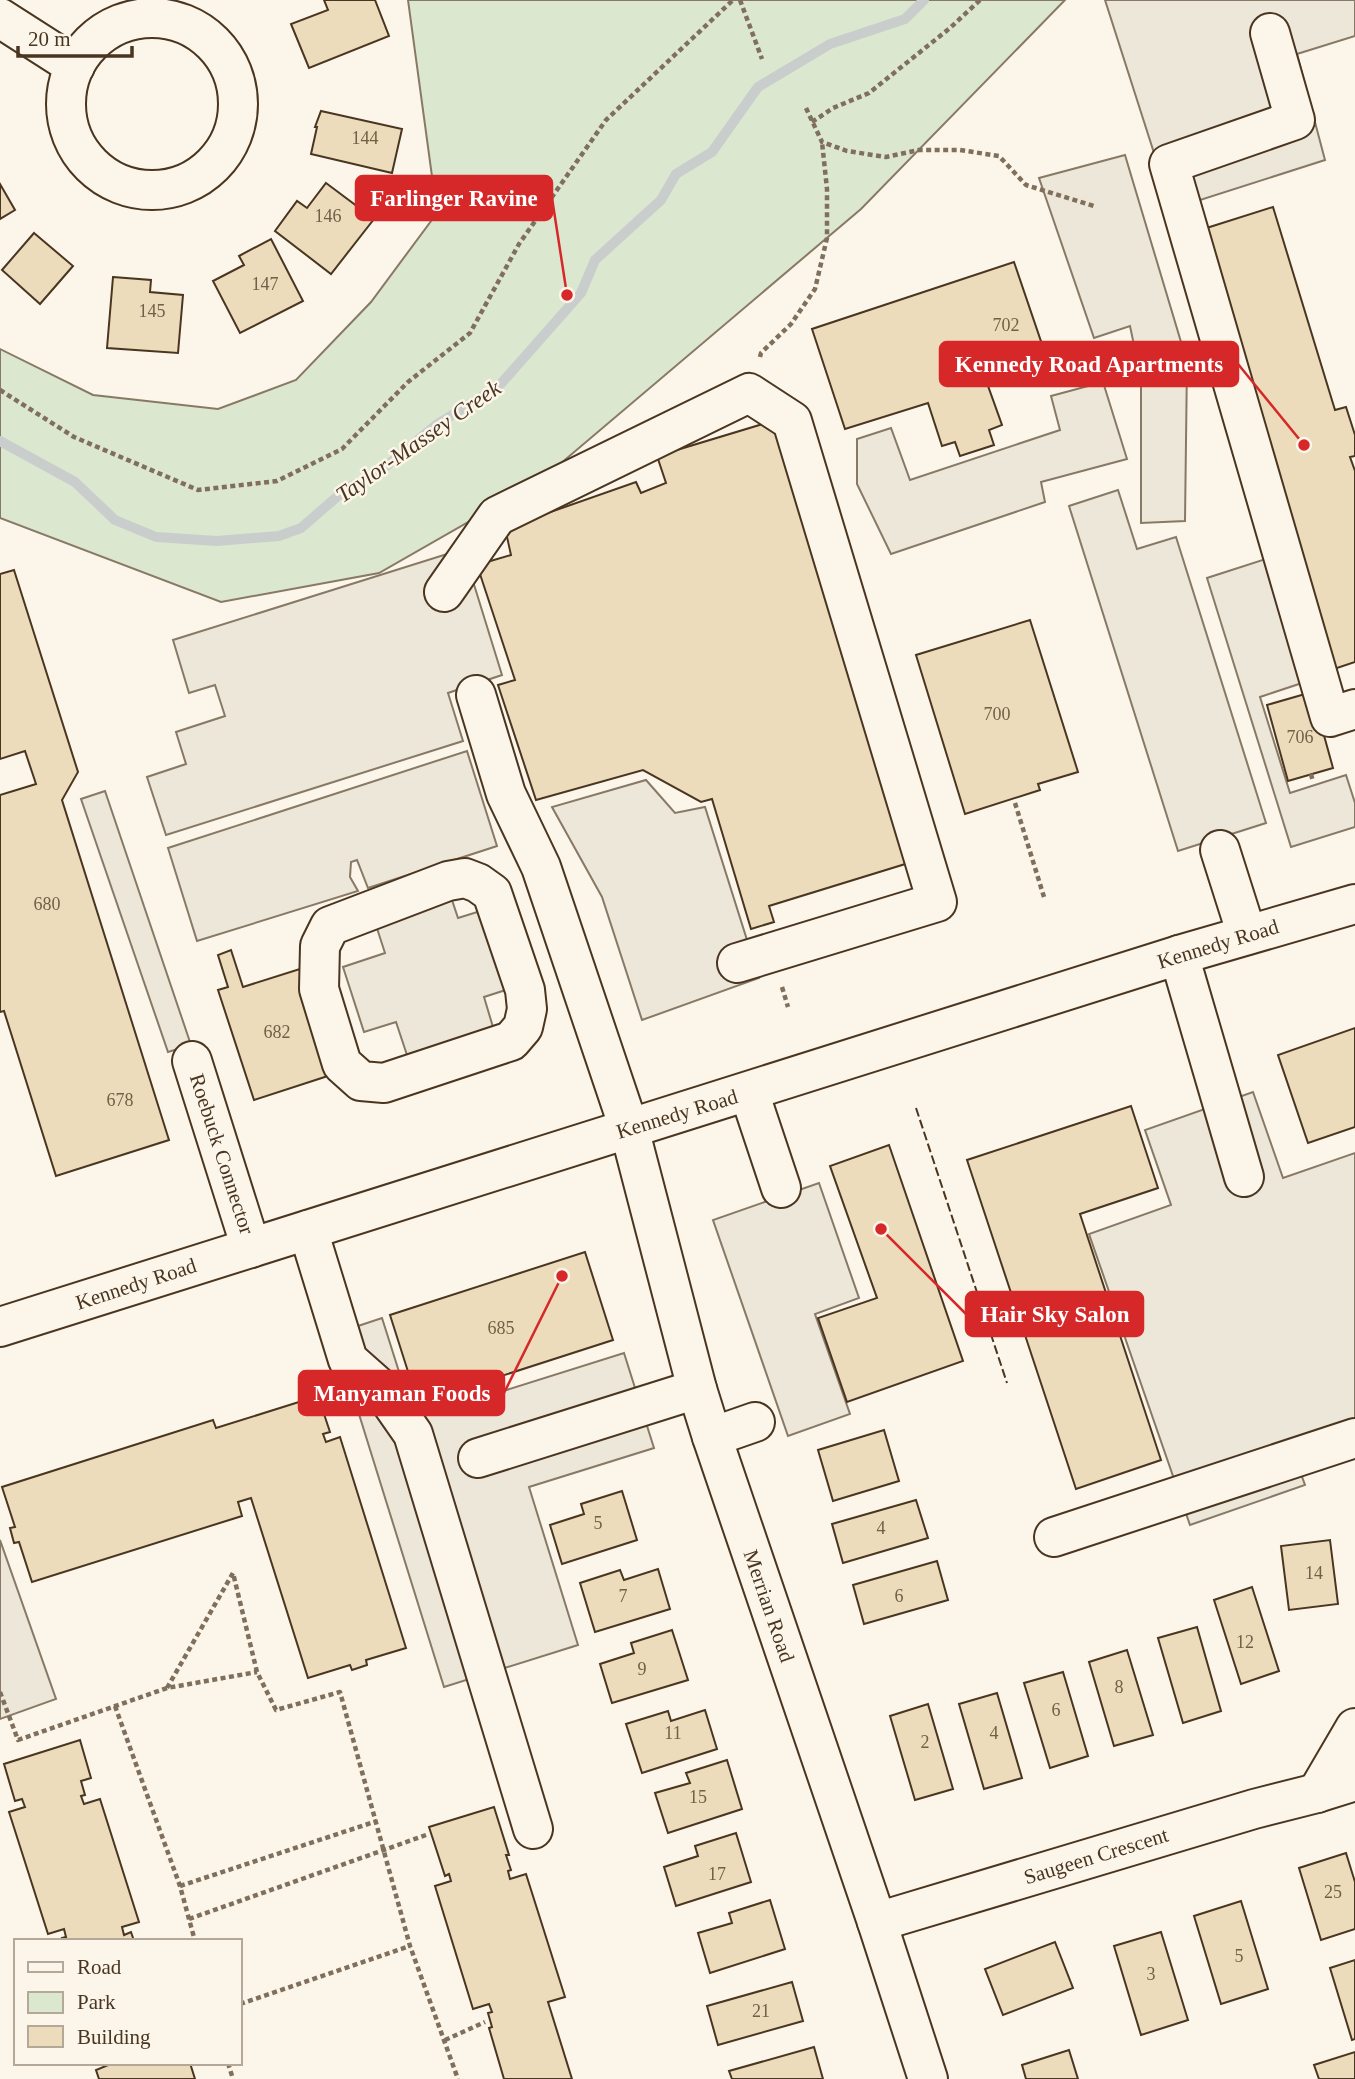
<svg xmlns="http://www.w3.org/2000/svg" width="1355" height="2079" viewBox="0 0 1355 2079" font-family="Georgia,serif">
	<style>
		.green { fill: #dce7d0; stroke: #887966; stroke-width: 2 }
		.parking { fill: #ede7d9; stroke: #887966; stroke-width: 2 }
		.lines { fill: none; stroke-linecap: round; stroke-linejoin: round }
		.stream { stroke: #c9cecd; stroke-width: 10 }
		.building { fill: #ecdcbc; stroke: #4a3520; stroke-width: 2 }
		.minor-casing { stroke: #4a3520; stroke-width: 42 }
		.major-casing { stroke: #4a3520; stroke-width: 42 }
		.path { stroke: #7f6f5c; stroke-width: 4.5; stroke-dasharray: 5 3.5; stroke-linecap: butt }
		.minor { stroke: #fbf6e9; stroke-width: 38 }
		.major { stroke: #fbf6e9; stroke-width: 38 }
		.fence { stroke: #4a3520; stroke-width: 2; stroke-dasharray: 9 3.5; stroke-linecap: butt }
		.labels { text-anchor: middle; stroke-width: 5; stroke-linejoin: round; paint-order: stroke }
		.number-label { font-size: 18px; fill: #725f47 }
		.street-label { font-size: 21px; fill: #4a3520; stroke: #fbf6e9 }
		.water-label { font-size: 23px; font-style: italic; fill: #4a3520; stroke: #fbf6e9 }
		.leader { fill: none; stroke: #d62828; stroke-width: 2.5 }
		.callout-dot { fill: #d62828; stroke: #fbf6e9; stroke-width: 2.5 }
		.callout { fill: #d62828; stroke: #d62828; stroke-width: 2.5 }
		.callout-label { font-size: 23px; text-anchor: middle; font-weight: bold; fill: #fff }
	</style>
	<rect width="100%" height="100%" fill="#fbf6e9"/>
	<!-- green -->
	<path class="green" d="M408,0H1065L861,209L540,481L379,573L221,602L0,518V349L93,395L218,409L296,380L371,302L437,213Z"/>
	<!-- parking -->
	<g class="parking">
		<path d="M1105,0H1355V36L1297,54L1325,160L1172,209Z"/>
		<path d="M1125,155L1187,362L1185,521L1141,523V378L1130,326L1094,338L1039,178Z"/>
		<path d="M1103,382L1127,459L1041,482L1045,502L891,554L857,484V439L891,428L910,480L1060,430L1051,396Z"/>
		<path d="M1118,490L1137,549L1176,537L1266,823L1178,851L1069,506Z"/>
		<path d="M463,549L502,675L448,693L463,741L166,835L147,777L186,764L176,732L225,716L215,685L189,693L173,640Z"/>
		<path d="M1272,557L1311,680L1260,697L1290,793L1346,775L1355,803V827L1291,847L1207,578Z"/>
		<path d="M467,751L497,846L368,888L357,860L351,862L350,877L358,891L197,941L168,848Z"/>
		<path d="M646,780L675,813L705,807L759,978L642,1020L602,897L552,807Z"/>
		<path d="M105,791L191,1045L168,1052L81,799Z"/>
		<path d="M449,891L458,918L487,909L512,988L484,997L493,1027L407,1055L396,1022L364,1032L343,967L385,953L373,916Z"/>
		<path d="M1253,1092L1283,1178L1355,1153V1433L1294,1455L1305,1485L1190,1525L1089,1234L1171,1205L1145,1130Z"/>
		<path d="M819,1183L859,1298L815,1314L850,1414L788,1436L713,1220Z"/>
		<path d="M382,1318L414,1419L624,1353L654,1448L529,1487L578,1645L444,1687L334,1334Z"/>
		<path d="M0,1540L56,1699L0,1719Z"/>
	</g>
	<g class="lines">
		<!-- stream -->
		<path class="stream" d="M0,441L75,482L115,520L156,537L217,541L279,536L301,528L346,489L379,472L436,425L499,386L581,293L595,260L661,200L676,174L712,152L758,87L830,44L905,19L924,0"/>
	</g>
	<!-- building -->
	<g class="building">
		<path d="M324,0H375L389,36L309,68L291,24L328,10Z"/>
		<path d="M321,111L402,129L392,173L311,154L317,127H315Z"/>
		<path d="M326,183L374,219L331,274L275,231L297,201L307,208Z"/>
		<path d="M0,184L15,210L0,219Z"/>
		<path d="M1273,207L1335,410L1346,407L1355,435V456L1350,457L1355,471V662L1334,669L1194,232Z"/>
		<path d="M34,233L73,266L40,304L2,270Z"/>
		<path d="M271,239L303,301L240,333L213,281L244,265L239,256Z"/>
		<path d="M1014,262L1048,362L987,383L1002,425L989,430L994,445L960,456L955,442L942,446L928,403L845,429L812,329Z"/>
		<path d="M113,277L151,280L150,292L183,295L178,353L107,348Z"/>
		<path d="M766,423L790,450L915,861L769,906L774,922L751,929L712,799L701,802L643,770L536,800L498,685L515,680L477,565L511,555L505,528L636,482L641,493L666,483L657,456Z"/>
		<path d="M14,570L78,772L62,800L169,1140L56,1176L4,1011L0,1012V795L36,784L25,751L0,759V574Z"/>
		<path d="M1030,620L1078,772L1038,784L1040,790L965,814L916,655Z"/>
		<path d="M1312,692L1333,768L1288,781L1267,705Z"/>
		<path d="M231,950L243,987L303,968L337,1073L254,1100L218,990L228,987L218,955Z"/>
		<path d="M1355,1028V1127L1308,1143L1278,1055Z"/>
		<path d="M1131,1106L1158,1188L1080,1214L1161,1460L1076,1489L967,1160Z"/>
		<path d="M889,1145L963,1361L847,1402L818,1318L877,1298L830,1166Z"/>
		<path d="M585,1252L613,1340L418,1403L390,1315Z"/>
		<path d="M318,1396L330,1432L323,1434L326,1442L340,1437L406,1648L366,1660L367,1665L352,1670L350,1665L308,1678L251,1498L238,1502L242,1516L32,1582L19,1542L14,1543L10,1528L15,1527L2,1487L213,1420L216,1428Z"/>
		<path d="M884,1430L899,1481L833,1501L818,1450Z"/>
		<path d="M622,1491L637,1540L562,1564L550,1525L584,1514L581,1504Z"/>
		<path d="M916,1500L928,1538L843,1563L832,1524Z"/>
		<path d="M1330,1540L1338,1604L1289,1610L1281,1546Z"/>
		<path d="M937,1561L948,1600L864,1624L853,1585Z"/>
		<path d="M658,1569L670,1609L595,1632L580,1583L620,1570L624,1580Z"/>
		<path d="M1252,1587L1279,1671L1241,1684L1214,1600Z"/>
		<path d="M1197,1627L1221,1711L1183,1723L1158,1638Z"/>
		<path d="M672,1630L688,1680L612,1703L600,1664L634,1653L631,1643Z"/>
		<path d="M1127,1650L1153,1735L1114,1746L1089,1662Z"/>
		<path d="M1063,1672L1088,1756L1050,1768L1024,1683Z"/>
		<path d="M997,1693L1022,1778L984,1789L959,1704Z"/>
		<path d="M928,1704L953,1789L915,1800L890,1716Z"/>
		<path d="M705,1710L717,1749L642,1773L626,1724L668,1711L671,1721Z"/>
		<path d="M80,1740L91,1778L81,1781L85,1795L81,1796L84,1804L100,1799L139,1922L122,1927L124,1935L131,1932L134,1941H63L62,1938L66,1937L64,1929L48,1934L9,1812L25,1807L22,1799L15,1801L4,1764Z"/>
		<path d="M727,1760L742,1809L668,1833L655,1793L690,1783L686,1773Z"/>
		<path d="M494,1807L509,1855H506L511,1870L508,1871L510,1879L526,1874L565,1997L548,2002L572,2079H504L489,2028L492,2027L488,2013L492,2012L489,2004L473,2009L435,1886L451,1881L449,1874L445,1876L429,1827Z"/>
		<path d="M736,1833L751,1882L676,1906L664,1867L698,1856L695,1846Z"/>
		<path d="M1346,1853L1355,1882V1929L1321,1940L1299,1868Z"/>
		<path d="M770,1900L785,1949L710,1973L698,1933L732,1923L729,1913Z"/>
		<path d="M1241,1901L1268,1989L1221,2004L1194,1916Z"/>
		<path d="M1161,1932L1188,2020L1141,2035L1114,1946Z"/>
		<path d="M1055,1942L1073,1988L1003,2015L985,1969Z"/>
		<path d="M1355,1960V2039L1352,2040L1330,1968Z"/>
		<path d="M792,1982L803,2021L718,2045L707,2006Z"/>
		<path d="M814,2047L823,2079H732L729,2071Z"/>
		<path d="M1069,2050L1078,2079H1026L1022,2065Z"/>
		<path d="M1355,2052V2079H1319L1314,2065Z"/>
		<path d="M113,2063H190L195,2079H99L96,2070Z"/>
	</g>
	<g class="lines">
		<defs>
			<g id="minor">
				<circle cx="152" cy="104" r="86"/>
				<path d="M0,18L75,66"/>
				<path d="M1270,33L1295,120L1169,164L1330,717L1355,709"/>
				<path d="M444,592L497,516L749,393L792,421L937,902L737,963"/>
				<path d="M476,695L506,794L541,867L629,1128L697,1389L712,1437L877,1922L928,2079"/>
				<path d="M1220,850L1247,935"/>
				<path d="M465,878L478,883L492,893L525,990L527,1009L523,1027L511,1041L384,1083L361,1081L342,1064L319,989L320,946L330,926L448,881Z"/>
				<path d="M1179,955L1244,1177"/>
				<path d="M192,1061L251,1248"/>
				<path d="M749,1092L781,1188"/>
				<path d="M308,1230L348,1360L383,1391L413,1434L533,1829"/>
				<path d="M712,1437L755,1422"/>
				<path d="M478,1458L697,1389"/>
				<path d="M1054,1537L1355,1438"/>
				<path d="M1317,1793L1355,1728"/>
				<path d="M877,1922L1254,1809L1317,1793L1355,1781"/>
			</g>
			<path id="major" d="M0,1327L1179,955L1355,904"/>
		</defs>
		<!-- minor casing -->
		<use href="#minor" class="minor-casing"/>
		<!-- major casing -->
		<use href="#major" class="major-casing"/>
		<!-- path -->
		<g class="path">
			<path d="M740,0L762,59"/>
			<path d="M806,108L822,142L847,151L886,157L919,150H960L999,156L1026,185L1094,206"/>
			<path d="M812,122L833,108L869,93L950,28L980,0"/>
			<path d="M760,357L761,353L791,324L815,289L827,238V189L822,142"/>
			<path d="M0,390L74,437L198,490L277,481L342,449L408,382L470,333L519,244L606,120L733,0"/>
			<path d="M1311,774L1313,782"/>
			<path d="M1015,803L1044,897"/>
			<path d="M782,987L788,1007"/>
			<path d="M167,1688L233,1573L257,1672L276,1710L340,1692L410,1946L458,2079"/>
			<path d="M0,1692L18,1740L167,1688L257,1672"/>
			<path d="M115,1706L180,1886L195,1941"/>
			<path d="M180,1886L377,1821"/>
			<path d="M189,1919L426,1835"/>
			<path d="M240,2004L410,1946"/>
			<path d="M445,2040L485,2022"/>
			<path d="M228,2063L233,2079"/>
		</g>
		<!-- minor -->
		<use href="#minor" class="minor"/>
		<!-- major -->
		<use href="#major" class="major"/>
		<!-- fence -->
		<path class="fence" d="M916,1108L1007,1383"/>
	</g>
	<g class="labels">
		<!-- number labels -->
		<g class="number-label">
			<text x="365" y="144">144</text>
			<text x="328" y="222">146</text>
			<text x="265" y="290">147</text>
			<text x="152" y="317">145</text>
			<text x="1006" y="331">702</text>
			<text x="997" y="720">700</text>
			<text x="1300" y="743">706</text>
			<text x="47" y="910">680</text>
			<text x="277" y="1038">682</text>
			<text x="120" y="1106">678</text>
			<text x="501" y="1334">685</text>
			<text x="598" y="1529">5</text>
			<text x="881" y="1534">4</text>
			<text x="1314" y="1579">14</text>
			<text x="623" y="1602">7</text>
			<text x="899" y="1602">6</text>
			<text x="1245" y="1648">12</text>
			<text x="642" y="1675">9</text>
			<text x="1119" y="1693">8</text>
			<text x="1056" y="1716">6</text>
			<text x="673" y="1739">11</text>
			<text x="994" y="1739">4</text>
			<text x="925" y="1748">2</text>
			<text x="698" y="1803">15</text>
			<text x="717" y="1880">17</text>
			<text x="1333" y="1898">25</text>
			<text x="1239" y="1962">5</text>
			<text x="1151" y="1980">3</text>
			<text x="761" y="2017">21</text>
		</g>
		<!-- street labels -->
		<g class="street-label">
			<text transform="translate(1218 944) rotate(-17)" y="7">Kennedy Road</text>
			<text transform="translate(677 1114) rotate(-17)" y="7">Kennedy Road</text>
			<text transform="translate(222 1154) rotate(72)" y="7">Roebuck Connector</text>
			<text transform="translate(136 1284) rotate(-18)" y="7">Kennedy Road</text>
			<text transform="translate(769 1606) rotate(71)" y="7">Merrian Road</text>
			<text transform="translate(1096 1856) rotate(-17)" y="7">Saugeen Crescent</text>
		</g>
		<!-- water labels -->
		<g class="water-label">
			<text transform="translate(418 441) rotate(-35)" y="8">Taylor-Massey Creek</text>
		</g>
	</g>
	<!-- callouts -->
	<path class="leader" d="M567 295L552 198M1304 445L1238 364M881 1229L966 1314M562 1276L504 1393"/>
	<g class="callout-dot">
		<circle cx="567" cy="295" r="7"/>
		<circle cx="1304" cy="445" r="7"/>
		<circle cx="881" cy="1229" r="7"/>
		<circle cx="562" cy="1276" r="7"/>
	</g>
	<g class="callout">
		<rect x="356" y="176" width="196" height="44" rx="7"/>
		<rect x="940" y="342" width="298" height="44" rx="7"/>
		<rect x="966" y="1292" width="177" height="44" rx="7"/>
		<rect x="299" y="1371" width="205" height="44" rx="7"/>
	</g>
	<g class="callout-label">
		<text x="454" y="206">Farlinger Ravine</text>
		<text x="1089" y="372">Kennedy Road Apartments</text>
		<text x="1055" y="1322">Hair Sky Salon</text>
		<text x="402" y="1401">Manyaman Foods</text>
	</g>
	<!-- legend -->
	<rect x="14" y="1939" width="228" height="126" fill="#fbf6e9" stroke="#b4a999" stroke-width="2"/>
	<rect x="28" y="1962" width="35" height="10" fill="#fbf6e9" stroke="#b4a999" stroke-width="2"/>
	<text x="77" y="1974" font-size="21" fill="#4a3520">Road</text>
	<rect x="28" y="1992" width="35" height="21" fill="#dce7d0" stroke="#b4a999" stroke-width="2"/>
	<text x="77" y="2009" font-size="21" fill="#4a3520">Park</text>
	<rect x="28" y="2026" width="35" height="21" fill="#ecdcbc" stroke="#b4a999" stroke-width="2"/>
	<text x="77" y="2044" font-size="21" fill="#4a3520">Building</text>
	<!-- scale -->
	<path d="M18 46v10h114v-10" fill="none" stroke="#4a3520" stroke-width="3.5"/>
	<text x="28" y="46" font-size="21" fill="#4a3520" stroke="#fbf6e9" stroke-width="5" paint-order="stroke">20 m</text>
</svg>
